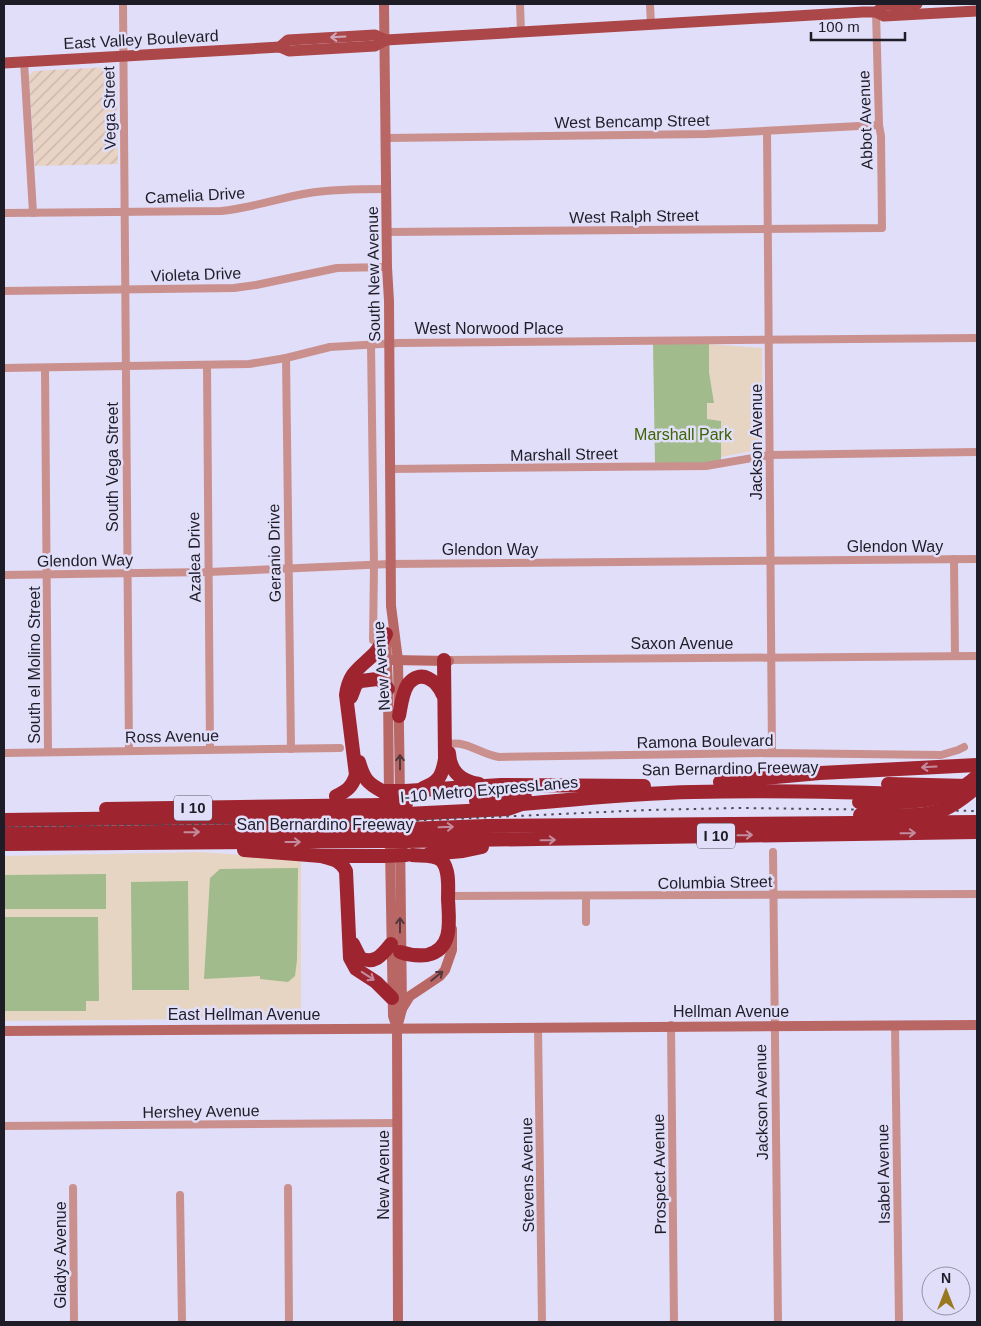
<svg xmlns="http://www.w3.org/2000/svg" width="981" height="1326" viewBox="0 0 981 1326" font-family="Helvetica,sans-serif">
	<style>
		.industrial { fill: url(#industrial-furrows) }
		.education { fill: #e6d5c3 }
		.park { fill: #a1bb8c }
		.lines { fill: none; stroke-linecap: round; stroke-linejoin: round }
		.street { stroke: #ca908e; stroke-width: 8 }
		.secondary { stroke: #b96765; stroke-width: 10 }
		.primary { stroke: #ab4748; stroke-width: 11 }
		.highway { stroke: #9e252f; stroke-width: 14 }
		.rail { stroke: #4c4a58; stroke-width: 2; stroke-dasharray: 2.5 5; stroke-linecap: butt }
		.highway-bridge { stroke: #9e252f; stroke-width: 14 }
		.oneway { stroke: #cea9bb }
		.oneway2 { stroke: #54373d }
		.oneway3 { stroke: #c38b9e }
		.labels { text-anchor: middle; stroke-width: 5; stroke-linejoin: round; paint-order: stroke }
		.shield { fill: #e1def9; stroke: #585766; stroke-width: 1 }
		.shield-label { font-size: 15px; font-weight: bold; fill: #1e1d27 }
		.street-label { font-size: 16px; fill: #1e1d27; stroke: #e1def9 }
		.park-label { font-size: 16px; fill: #3c6400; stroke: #e1def9 }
	</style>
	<defs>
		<pattern id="industrial-furrows" width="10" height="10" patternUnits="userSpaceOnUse" patternTransform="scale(1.25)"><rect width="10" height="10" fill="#e8d3c5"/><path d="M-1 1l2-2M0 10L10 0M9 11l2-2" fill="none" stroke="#c7b5a9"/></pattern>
	</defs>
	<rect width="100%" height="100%" fill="#e1def9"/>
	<!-- industrial -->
	<path class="industrial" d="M110,67L117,72L118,164L35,166L29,76L31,73L34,71Z"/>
	<!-- education -->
	<g class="education">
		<path d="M709,344L762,348L763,449L721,457V421L707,419V403H714L709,372Z"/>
		<path d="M200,852L301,859V1018L4,1021V856Z"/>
	</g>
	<!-- park -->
	<g class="park">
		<path d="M653,344H709V372L714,403H707V419L721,421V461L708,463H655Z"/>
		<path d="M298,868L297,960L295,976L288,982L260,979V976L204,979L210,878L220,869Z"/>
		<path d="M106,874V909H4V875Z"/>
		<path d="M188,881L189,990H132L131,882Z"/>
		<path d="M4,917H98L99,1001H86V1011H4Z"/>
	</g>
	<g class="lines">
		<!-- street -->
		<g class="street">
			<path d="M123,4L129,751"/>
			<path d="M520,4L521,33"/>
			<path d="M650,4L651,25"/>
			<path d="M24,61L33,213"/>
			<path d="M767,131L772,753"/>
			<path d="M386,138L706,134L879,125"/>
			<path d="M4,213L221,211C251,208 279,198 309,193C334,189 360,189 386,189"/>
			<path d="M387,232L882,228L881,136L879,125L876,12"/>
			<path d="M4,291L234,288L256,285L337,268L387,267"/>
			<path d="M371,344L374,565L373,640"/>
			<path d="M286,358L291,749"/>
			<path d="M207,366L210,749"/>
			<path d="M4,368L249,364L286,358L330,347L398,343L977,338"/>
			<path d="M45,368L48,752"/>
			<path d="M389,469L706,466L770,455L977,452"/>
			<path d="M954,559L955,656"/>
			<path d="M4,575L208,572L390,564L977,559"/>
			<path d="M449,660L977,656"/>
			<path d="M449,744C469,741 479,754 499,757L772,753L941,755L958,750L964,747"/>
			<path d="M4,753L340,748"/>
			<path d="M773,852L778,1322"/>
			<path d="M452,896L977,894"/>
			<path d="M586,896V922"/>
			<path d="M671,1025L674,1322"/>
			<path d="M895,1025L899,1322"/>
			<path d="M538,1027L542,1322"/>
			<path d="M4,1126L398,1123"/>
			<path d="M73,1188L74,1322"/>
			<path d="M288,1188L289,1322"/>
			<path d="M180,1195L182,1322"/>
		</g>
		<!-- secondary -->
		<g class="secondary">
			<path d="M384,4L387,267L389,301L391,606L398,660L400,797"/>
			<path d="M386,636L388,689L389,797"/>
			<path d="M392,660L449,661"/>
			<path d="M390,849L393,1016L397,1028"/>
			<path d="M402,1009L410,996L440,976L445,970L452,950V929"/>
			<path d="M4,1031L977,1025"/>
			<path d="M398,1322L397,1028L402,1009L400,834"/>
		</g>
		<!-- primary -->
		<g class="primary">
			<path d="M876,12L884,16L977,11"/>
			<path d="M280,47L288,40L375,35L386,40L863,12H876L885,5L917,4"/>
			<path d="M4,63L280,47L289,51L375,46L386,40"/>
		</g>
		<!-- highway -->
		<g class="highway">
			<path d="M351,697L356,684L361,681L377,679L381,680L388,689"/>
			<path d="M399,716C401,706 402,693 408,684C421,668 437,681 443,695"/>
			<path d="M449,753C450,772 461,781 479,784"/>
			<path d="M359,762C364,779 367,783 382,791"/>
			<path d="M720,782L820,773L977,765"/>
			<path d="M888,784L969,786"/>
			<path d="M423,788C439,782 442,776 445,759L444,660"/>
			<path d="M405,791L501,785L644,786"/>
			<path d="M336,796C347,791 352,787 356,775L346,695C349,672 359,669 374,654C380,648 382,641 386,634"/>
			<path d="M476,801L525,797"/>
			<path d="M106,809L383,805"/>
			<path d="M406,814L508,809L522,804C579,799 636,793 693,792C774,790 854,792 934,795"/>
			<path d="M4,820L384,815"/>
			<path d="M407,829L486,826L977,822"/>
			<path d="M4,834L384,829"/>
			<path d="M406,841L977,832"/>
			<path d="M4,844L383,841"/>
			<path d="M244,850L321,856H383"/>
			<path d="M429,854L463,851L482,847"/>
			<path d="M321,856C333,859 340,860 346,871L350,958L356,969L376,982L392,998"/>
			<path d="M353,944L360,958C375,965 382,955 391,944"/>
			<path d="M400,952C409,955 418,956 427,955C454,949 449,920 448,899C448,889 450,870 442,861C436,854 421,856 412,855"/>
		</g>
		<!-- rail -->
		<path class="rail" d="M4,827L407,821L648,810L739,808L977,811"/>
		<!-- highway-bridge -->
		<g class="highway-bridge">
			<path d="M382,791H405"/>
			<path d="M859,802C901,802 944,807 977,776"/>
			<path d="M383,805L406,804"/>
			<path d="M384,815L406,814"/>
			<path d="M860,815C887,814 919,819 945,809C957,804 967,795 977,787"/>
			<path d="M384,829H407"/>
			<path d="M383,841H406"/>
			<path d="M383,856L406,855"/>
		</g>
	</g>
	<!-- one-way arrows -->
	<defs><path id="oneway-shaft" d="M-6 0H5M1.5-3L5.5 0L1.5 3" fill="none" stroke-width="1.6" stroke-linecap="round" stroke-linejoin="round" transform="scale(1.25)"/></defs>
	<use class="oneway" href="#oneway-shaft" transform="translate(338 37) rotate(177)"/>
	<g class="oneway2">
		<use href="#oneway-shaft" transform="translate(400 762) rotate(-90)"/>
		<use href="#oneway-shaft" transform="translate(400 925) rotate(-90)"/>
		<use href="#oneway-shaft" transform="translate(437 976) rotate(-39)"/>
	</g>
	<g class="oneway3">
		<use href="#oneway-shaft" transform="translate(929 767) rotate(177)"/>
		<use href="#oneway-shaft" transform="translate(446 827) rotate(-2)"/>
		<use href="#oneway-shaft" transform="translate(192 832) rotate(-1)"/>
		<use href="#oneway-shaft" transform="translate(908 833) rotate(-1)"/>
		<use href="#oneway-shaft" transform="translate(745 835) rotate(-1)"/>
		<use href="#oneway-shaft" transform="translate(548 840) rotate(-1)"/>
		<use href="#oneway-shaft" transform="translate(293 842)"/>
		<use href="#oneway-shaft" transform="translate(368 976) rotate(33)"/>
	</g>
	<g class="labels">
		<!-- shield labels -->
		<g class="shield">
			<rect x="174" y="795.5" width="38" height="25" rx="4"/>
			<rect x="697" y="823.5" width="38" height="25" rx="4"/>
		</g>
		<g class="shield-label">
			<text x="193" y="813">I 10</text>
			<text x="716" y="841">I 10</text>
		</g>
		<!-- street labels -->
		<g class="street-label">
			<text transform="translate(141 39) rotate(-3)" y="6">East Valley Boulevard</text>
			<text transform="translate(109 108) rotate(-91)" y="6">Vega Street</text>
			<text transform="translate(865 120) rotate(-92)" y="6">Abbot Avenue</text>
			<text transform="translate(632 121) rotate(-1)" y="6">West Bencamp Street</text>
			<text transform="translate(195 195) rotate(-3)" y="6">Camelia Drive</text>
			<text transform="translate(634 216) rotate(-1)" y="6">West Ralph Street</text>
			<text transform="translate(196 274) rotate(-2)" y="6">Violeta Drive</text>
			<text transform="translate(373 274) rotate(-91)" y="6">South New Avenue</text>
			<text x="489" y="334">West Norwood Place</text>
			<text transform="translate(756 442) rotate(-90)" y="6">Jackson Avenue</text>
			<text transform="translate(564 454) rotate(-1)" y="6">Marshall Street</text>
			<text transform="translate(112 467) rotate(-90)" y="6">South Vega Street</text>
			<text x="895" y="552">Glendon Way</text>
			<text x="490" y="555">Glendon Way</text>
			<text transform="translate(274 553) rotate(-91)" y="6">Geranio Drive</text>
			<text transform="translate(194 557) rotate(-91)" y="6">Azalea Drive</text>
			<text transform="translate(85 560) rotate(-1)" y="6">Glendon Way</text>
			<text x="682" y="649">Saxon Avenue</text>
			<text transform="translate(34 665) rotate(-90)" y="6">South el Molino Street</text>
			<text transform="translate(381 666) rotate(-94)" y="6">New Avenue</text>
			<text transform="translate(172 736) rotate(-1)" y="6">Ross Avenue</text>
			<text transform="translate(705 741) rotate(-1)" y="6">Ramona Boulevard</text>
			<text transform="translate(730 768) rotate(-1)" y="6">San Bernardino Freeway</text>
			<text transform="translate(489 789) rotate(-5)" y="6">I-10 Metro ExpressLanes</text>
			<text x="325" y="830">San Bernardino Freeway</text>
			<text transform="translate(715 882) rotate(-1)" y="6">Columbia Street</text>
			<text x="731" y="1017">Hellman Avenue</text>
			<text x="244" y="1020">East Hellman Avenue</text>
			<text transform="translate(761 1102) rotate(-91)" y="6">Jackson Avenue</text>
			<text transform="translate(201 1111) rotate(-1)" y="6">Hershey Avenue</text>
			<text transform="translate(659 1174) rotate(-91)" y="6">Prospect Avenue</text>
			<text transform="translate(883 1174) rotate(-91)" y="6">Isabel Avenue</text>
			<text transform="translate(383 1175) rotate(-90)" y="6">New Avenue</text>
			<text transform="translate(527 1175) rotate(-91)" y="6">Stevens Avenue</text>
			<text transform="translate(60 1255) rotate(-90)" y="6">Gladys Avenue</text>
		</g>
		<!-- park labels -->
		<g class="park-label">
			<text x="683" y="440">Marshall Park</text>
		</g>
	</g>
	<!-- border -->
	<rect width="981" height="1326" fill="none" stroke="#1e1d27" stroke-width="10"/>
	<!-- north arrow -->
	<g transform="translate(946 1291)"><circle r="24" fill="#e1def9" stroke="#9391a5"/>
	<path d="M0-4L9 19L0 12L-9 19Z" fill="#987821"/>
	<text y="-8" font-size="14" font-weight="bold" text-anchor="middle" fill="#1e1d27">N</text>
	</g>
	<!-- scale -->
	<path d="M811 32v8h94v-8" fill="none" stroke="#1e1d27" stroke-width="2.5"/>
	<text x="818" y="32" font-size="15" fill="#1e1d27" stroke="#e1def9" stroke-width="4" paint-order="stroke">100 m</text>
</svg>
